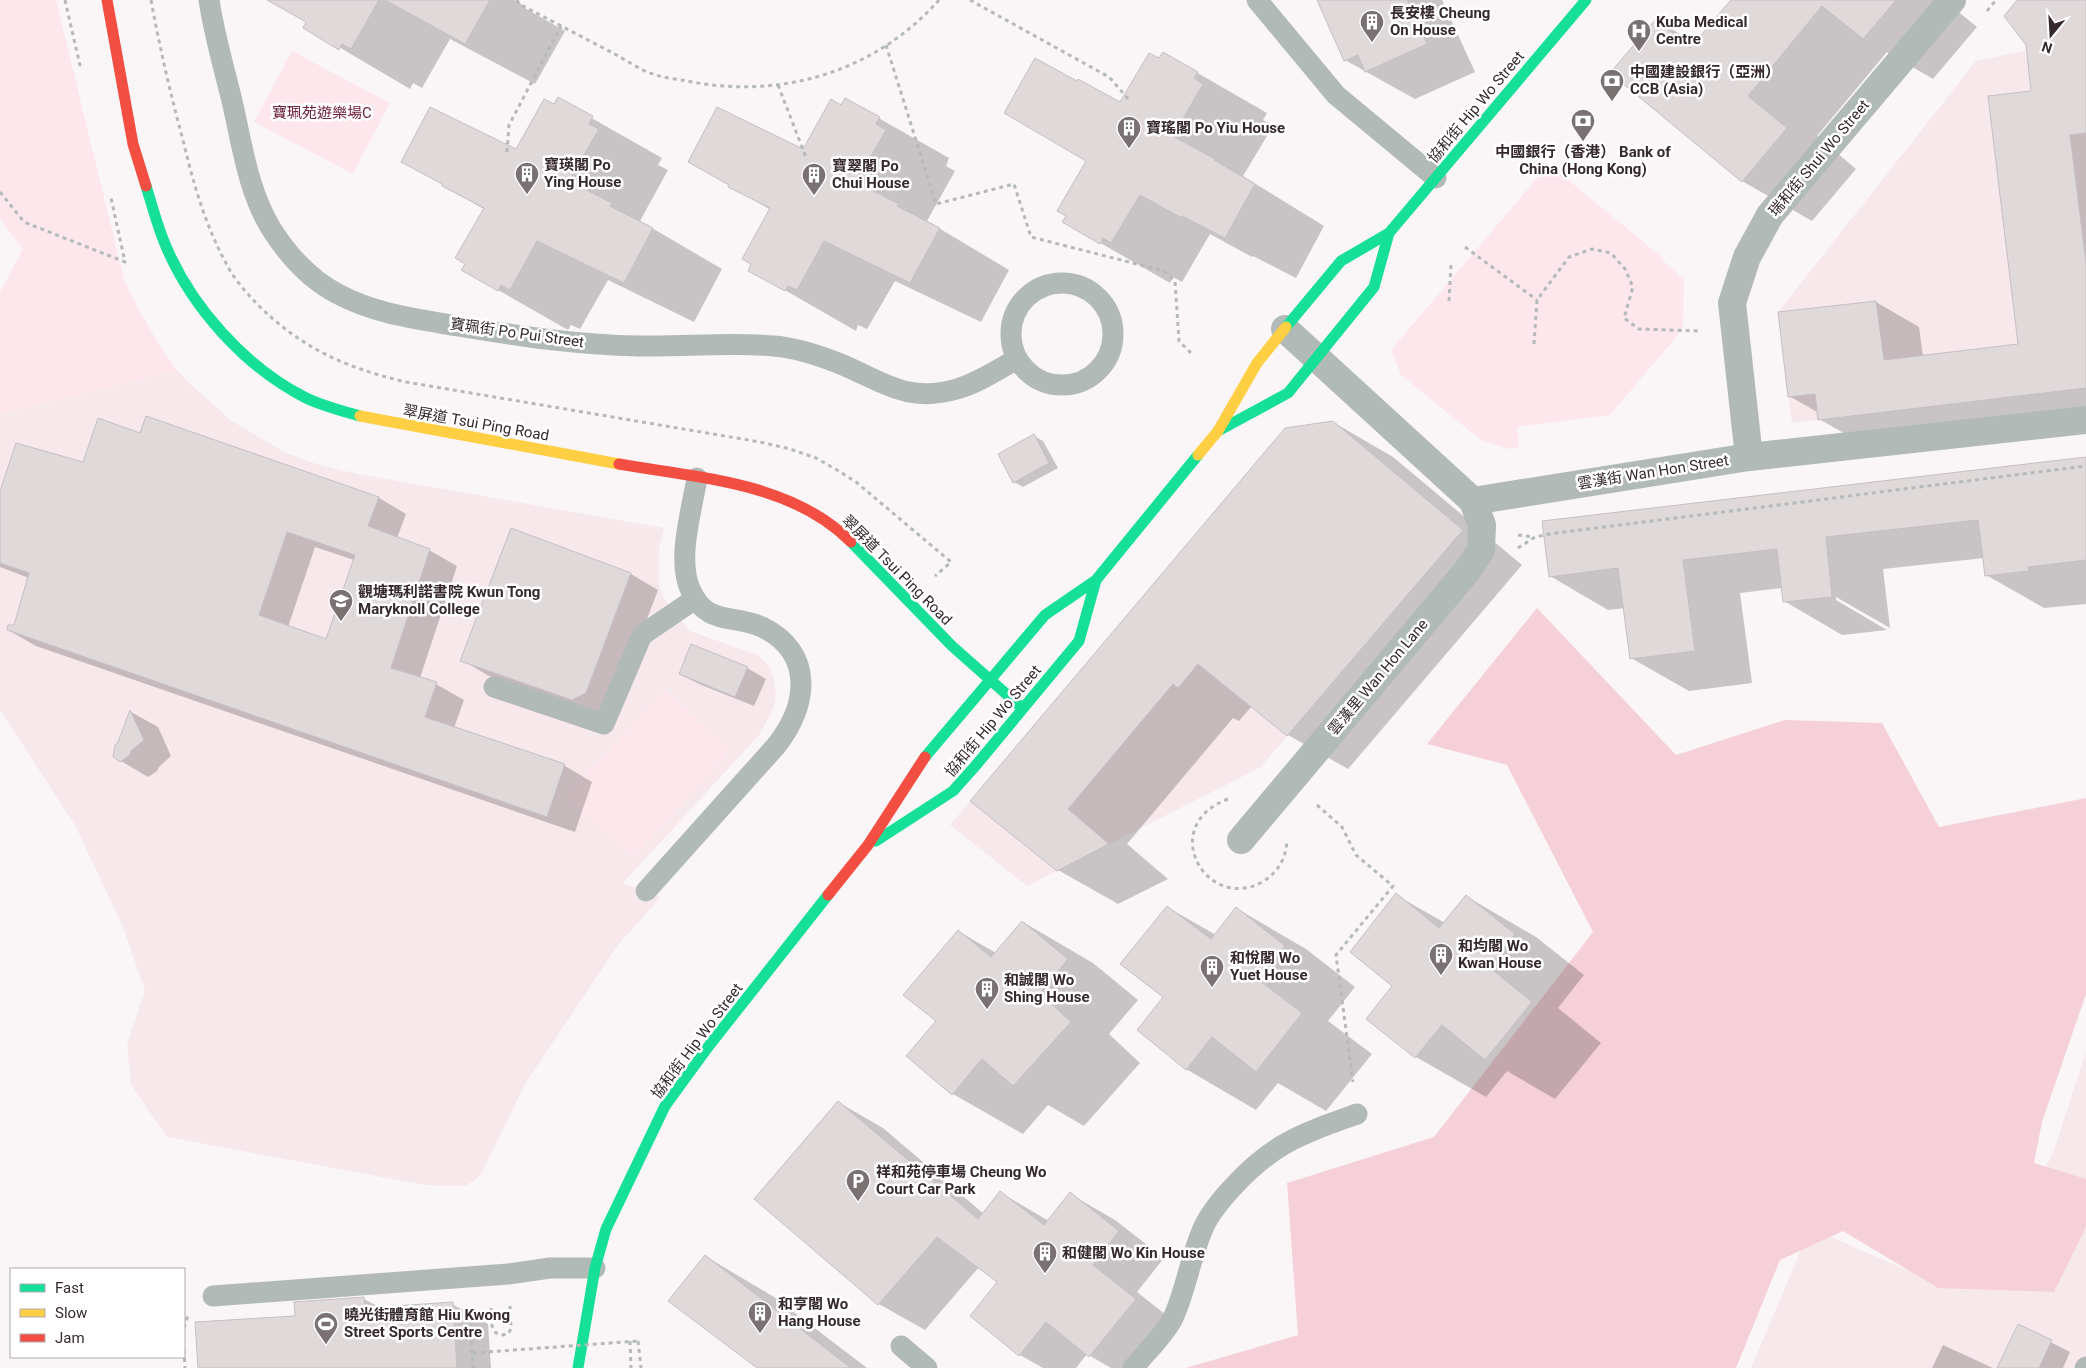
<svg xmlns="http://www.w3.org/2000/svg" width="2086" height="1368" viewBox="0 0 2086 1368" font-family="Roboto,'Noto Sans TC',sans-serif">
	<style>
		.built { fill: #f7e8ec }
		.green { fill: #fde7ed }
		.forest { fill: #f6d0d9 }
		.shadow { fill: #0003; fill-rule: evenodd }
		.building { fill: #e0d9da; stroke: #c6bec1; fill-rule: evenodd }
		.lines { fill: none; stroke-linecap: round; stroke-linejoin: round }
		.path { stroke: #b4bab7; stroke-width: 3; stroke-dasharray: 4 4; stroke-linecap: butt }
		.lane { stroke: #b1bab7; stroke-width: 21 }
		.street { stroke: #b1bab7; stroke-width: 28 }
		.fast { stroke: #16e098; stroke-width: 11 }
		.slow { stroke: #ffcf43; stroke-width: 11 }
		.jam { stroke: #f24e42; stroke-width: 11 }
		.path-bridge { stroke: #b4bab7; stroke-width: 3; stroke-dasharray: 4 4; stroke-linecap: butt }
		.labels { text-anchor: middle; stroke-width: 5; stroke-linejoin: round; paint-order: stroke }
		.poi-label { font-size: 15px; font-weight: bold; fill: #35292c; stroke: #fff; text-anchor: start }
		.street-label { font-size: 15px; fill: #35292c; stroke: #fff }
		.park-label { font-size: 15px; fill: #6e213c; stroke: #fff }
	</style>
	<rect width="100%" height="100%" fill="#faf6f7"/>
	<!-- built -->
	<g class="built">
		<path d="M2086,38V388L1792,423L1778,312L1976,61Z"/>
		<path d="M177,370L189,383L232,421L284,452L319,465L358,474L664,528L659,549V584L663,596L674,612L690,631L758,655L769,667L774,680L776,694L774,707L760,734L623,883L661,897L618,945L525,1084L482,1173L475,1180L465,1186L425,1185L167,1137L131,1085L127,1044L145,990L122,925L75,825L0,710V414Z"/>
		<path d="M1131,611L1287,736L1261,767L1027,886L950,825Z"/>
		<path d="M2086,1052V1368H1751L1810,1228L1928,1279L2023,1207L2053,1153Z"/>
	</g>
	<!-- green -->
	<g class="green">
		<path d="M0,0H56L124,279C139,312 156,341 177,370L0,414V292L23,249L0,219Z"/>
		<path d="M292,51L390,103L353,174L254,122Z"/>
		<path d="M1549,164L1664,259L1662,260L1684,279L1683,329L1610,415L1517,427L1519,447L1507,449L1481,440L1401,375L1391,350Z"/>
		<path d="M664,690L731,750L633,858L566,797Z"/>
	</g>
	<!-- forest -->
	<path class="forest" d="M1537,608L1676,755L1785,720L1882,723L1939,827L2086,798V994L2042,1122L2034,1163L2086,1179V1227L2054,1292L1938,1288L1843,1231L1780,1260L1736,1368H1186L1298,1335L1287,1183L1434,1137L1593,932L1507,765L1427,744Z"/>
	<!-- shadow -->
	<g class="shadow">
		<path d="M308,0H515L524,6L523,7L565,31L535,84L450,39L422,88L413,83L410,89L305,27L308,21Z"/>
		<path d="M1318,0H1442L1475,72L1415,99L1345,60Z"/>
		<path d="M1732,0H1944L1977,27L1933,79L1887,52L1817,136L1856,169L1812,221L1742,181L1656,20L1696,43Z"/>
		<path d="M2018,0H2086V417L1863,444L1819,419V413L1789,396L1876,302L1919,327L1923,357L2019,346L2033,92L2027,45Z"/>
		<path d="M1163,53L1267,113L1263,120L1273,126L1243,176L1324,226L1296,278L1253,256L1252,257L1210,234L1182,282L1173,277L1170,283L1064,222L1121,104L1160,60Z"/>
		<path d="M558,99L662,158L658,165L668,170L640,221L722,269L694,322L608,280L580,329L571,325L568,330L463,270L484,209L443,186L517,150Z"/>
		<path d="M845,99L949,158L946,166L955,171L927,221L1009,270L981,322L895,281L867,329L858,325L856,331L750,270L771,210L730,186L804,151Z"/>
		<path d="M147,418L379,498L406,514L397,538L429,550L457,566L420,678L436,684L464,700L454,728L565,766L592,782L575,832L36,646L8,630L15,626L29,578L0,567V495L84,464L141,435ZM315,547L354,560L326,640L288,627Z"/>
		<path d="M1333,422L1393,457L1522,565L1348,769L1288,735L1252,706L1239,721L1233,718L1127,844L1168,879L1118,904L1058,870L972,801Z"/>
		<path d="M1034,436L1043,441L1058,468L1023,487L1014,482Z"/>
		<path d="M2086,458V604L2044,608L1986,575L1984,558L1883,569L1890,628L1836,597V600L1887,630L1842,635L1784,601L1782,588L1740,593L1752,683L1689,691L1631,658L1625,608L1608,610L1550,576Z"/>
		<path d="M512,530L631,574L658,590L613,708L600,715L489,676L462,660Z"/>
		<path d="M747,668L766,679L754,706L699,684L680,674Z"/>
		<path d="M131,712L158,727L171,756L159,767L157,771L148,777L121,761L119,743Z"/>
		<path d="M1396,895L1445,923L1466,896L1536,937L1584,975L1558,1008L1601,1043L1555,1099L1507,1071L1486,1097L1416,1057L1394,986Z"/>
		<path d="M1167,907L1216,935L1236,908L1306,949L1355,987L1328,1021L1372,1054L1326,1111L1278,1083L1256,1110L1186,1069L1165,997Z"/>
		<path d="M1023,922L1093,963L1138,1000L1109,1034L1140,1063L1084,1126L1048,1105L1023,1134L953,1094L938,1021L958,931L996,953Z"/>
		<path d="M838,1102L883,1128L984,1214L1001,1193L1049,1221L1070,1194L1115,1220L1164,1258L1137,1292L1180,1326L1147,1368H1111L1087,1354L1076,1368H1043L1020,1355L999,1282L979,1267L925,1330L879,1304L755,1198Z"/>
		<path d="M705,1256L774,1297L867,1368H759Z"/>
		<path d="M364,1299L381,1308L452,1304L488,1324L491,1368H199L296,1317Z"/>
		<path d="M2019,1326L2070,1352L2063,1368H1999Z"/>
		<path d="M1943,1345L1993,1368H1932Z"/>
	</g>
	<!-- building -->
	<g class="building">
		<path d="M267,0H379L351,49L342,44L339,50L303,28L306,22Z"/>
		<path d="M385,0H490L465,44Z"/>
		<path d="M1317,0H1407L1427,44L1365,72L1358,55L1344,61Z"/>
		<path d="M1731,0H1896L1863,39L1822,6L1748,96L1787,128L1742,182L1610,73L1656,19L1690,48Z"/>
		<path d="M2017,0H2086V133L2070,135L2086,263V388L1818,420L1815,394L1788,397L1778,312L1876,301L1884,360L2018,344L1988,96L2031,91L2026,45L2004,16Z"/>
		<path d="M1163,52L1198,72L1194,78L1203,84L1173,136L1215,159L1214,160L1255,184L1225,238L1182,216V218L1140,195L1111,243L1103,238L1100,244L1062,222L1066,216L1057,211L1086,161L1004,113L1035,58L1077,81L1078,79L1120,102L1149,53L1159,58Z"/>
		<path d="M558,97L593,116L589,124L599,129L569,181L612,203L610,206L653,228L624,283L537,241L510,290L501,285L498,291L461,270L465,264L455,258L484,208L442,186V184L401,162L430,107L516,149L544,99L554,104Z"/>
		<path d="M845,98L880,117L876,124L886,130L856,182L899,204L897,206L940,228L910,283L824,241L797,290L788,286L785,291L748,271L751,264L742,259L770,208L728,187L729,185L688,162L717,107L803,149L831,99L841,105Z"/>
		<path d="M146,416L379,497L368,526L430,549L391,668L437,682L425,717L565,764L547,817L7,630L8,625H14L29,573L0,563V491L16,443L83,462L98,418L140,433ZM287,532L355,555L326,639L259,615Z"/>
		<path d="M1333,421L1463,530L1287,736L1198,664L1178,688L1173,684L1068,809L1109,844L1057,871L970,801L1285,428Z"/>
		<path d="M1034,434L1049,463L1013,483L998,454Z"/>
		<path d="M2086,457V560L2028,567L2029,571L1985,576L1978,520L1826,537L1832,597L1783,602L1777,549L1683,560L1695,651L1630,659L1618,568L1549,577L1542,521Z"/>
		<path d="M511,528L631,573L586,693L572,700L460,661Z"/>
		<path d="M691,644L748,667L735,697L679,674Z"/>
		<path d="M130,710L144,740L131,751L130,755L120,762L113,757L115,745L118,742Z"/>
		<path d="M1396,893L1439,928L1466,895L1515,934L1489,967L1532,1002L1485,1060L1442,1025L1415,1058L1366,1019L1392,986L1350,952Z"/>
		<path d="M1167,906L1211,939L1236,907L1285,946L1259,980L1302,1013L1256,1072L1212,1037L1186,1070L1137,1030L1163,997L1120,964Z"/>
		<path d="M1022,921L1068,959L1040,993L1071,1022L1013,1086L982,1059L952,1095L906,1056L936,1021L903,995L958,930L991,957Z"/>
		<path d="M838,1101L978,1219L1000,1191L1044,1225L1070,1192L1119,1231L1093,1265L1136,1299L1089,1357L1046,1322L1019,1356L970,1316L997,1282L937,1237L878,1305L754,1199Z"/>
		<path d="M705,1255L851,1368H757L668,1301Z"/>
		<path d="M364,1297L365,1308L453,1302L457,1368H198L195,1322L295,1316L294,1302Z"/>
		<path d="M2018,1324L2052,1340L2039,1368H1997Z"/>
	</g>
	<g class="lines">
		<!-- path -->
		<g class="path">
			<path d="M65,0L81,70"/>
			<path d="M151,0C160,49 171,96 184,144C194,186 206,227 227,265C234,279 246,292 257,304C301,348 346,368 406,382L760,442L790,449L816,458L837,470L856,482L951,562L935,576"/>
			<path d="M517,0L519,4C550,20 582,37 613,53C626,60 640,70 653,74C664,78 676,79 687,81C781,100 875,72 939,0"/>
			<path d="M970,0L1109,77L1130,101"/>
			<path d="M1987,11L1996,0"/>
			<path d="M886,45L936,204L1014,184L1031,237L1164,271L1175,281L1179,341L1193,355"/>
			<path d="M778,85L807,160"/>
			<path d="M507,152L509,125L561,26"/>
			<path d="M0,192L24,222L125,262L111,198"/>
			<path d="M1465,247L1537,300"/>
			<path d="M1449,301L1451,265"/>
			<path d="M1534,344L1537,300L1569,257L1592,249L1611,253L1625,269L1633,287L1624,318L1639,329L1700,331"/>
			<path d="M1518,535L1534,537"/>
			<path d="M1518,548L1535,537L1549,534L2086,466"/>
			<path d="M1228,799C1156,826 1207,913 1262,882C1278,873 1286,858 1287,841"/>
			<path d="M1317,805L1342,827L1356,855L1393,886L1336,955L1353,1082"/>
			<path d="M491,1308L492,1326L496,1333L503,1335L509,1333L511,1328L510,1306"/>
			<path d="M469,1309L473,1368"/>
			<path d="M184,1328L188,1315"/>
			<path d="M630,1341L631,1368"/>
			<path d="M638,1341L641,1368"/>
			<path d="M184,1350L185,1368"/>
		</g>
		<!-- lane -->
		<g class="lane">
			<path d="M209,0C214,34 224,68 232,101C242,144 248,192 272,230C288,255 311,280 338,294C375,314 417,319 458,326C518,336 578,345 639,346C683,347 729,342 774,346C798,348 821,356 843,365C885,383 908,403 957,389C978,383 997,370 1017,359"/>
			<path d="M1257,0L1336,95L1436,178"/>
			<circle cx="1062" cy="334" r="51"/>
			<path d="M494,687L604,724L642,635L695,599"/>
			<path d="M646,891L776,746C808,706 815,653 762,627C734,614 707,626 691,591C676,560 692,510 697,478"/>
			<path d="M213,1296L508,1274L550,1268H595"/>
			<path d="M901,1346L927,1368"/>
			<path d="M1133,1368C1146,1352 1163,1337 1173,1318C1186,1290 1190,1259 1202,1231C1208,1215 1220,1201 1232,1188C1273,1143 1301,1134 1357,1114"/>
			<path d="M2085,1368L2086,1367"/>
		</g>
		<!-- street -->
		<g class="street">
			<path d="M1285,329L1473,501L1749,457L2086,420"/>
			<path d="M1749,457L1732,303L1747,257L1770,215L1952,0"/>
			<path d="M1241,840L1467,571L1481,550L1482,525L1473,501"/>
		</g>
		<!-- fast -->
		<g class="fast">
			<path d="M146,186C152,205 157,225 165,244C191,307 245,367 306,398C323,406 342,411 360,416"/>
			<path d="M1286,327L1341,261L1389,233L1586,0"/>
			<path d="M1218,431L1288,393L1374,287L1389,233"/>
			<path d="M851,542L952,646L1022,708"/>
			<path d="M925,757L1045,615L1096,580L1198,455"/>
			<path d="M876,841L953,791L977,764L1079,641L1096,580"/>
			<path d="M578,1368L595,1268L606,1229L665,1106L708,1047L828,895"/>
		</g>
		<!-- slow -->
		<g class="slow">
			<path d="M360,416L619,464"/>
			<path d="M1198,455L1218,431L1257,363L1286,327"/>
		</g>
		<!-- jam -->
		<g class="jam">
			<path d="M107,0L133,144L146,186"/>
			<path d="M619,464C698,478 792,482 851,542"/>
			<path d="M828,895L868,845L925,757"/>
		</g>
		<!-- path-bridge -->
		<path class="path-bridge" d="M473,1353L638,1341"/>
	</g>
	<!-- icons -->
	<defs>
		<symbol id="building-pin" viewBox="-11 -11 22 30"><path d="M0 17L-7.5 6A9.5 9.5 0 1 1 7.5 6Z" fill="#7a7173" stroke="#fff"/><path d="M-4-6H4V6H1V3H-1V6H-4ZM-2.5-4.3h1.7v1.8h-1.7ZM.8-4.3h1.7v1.8H.8ZM-2.5-1h1.7V.8h-1.7ZM.8-1h1.7V.8H.8Z" fill="#fff"/></symbol>
		<symbol id="hospital-pin" viewBox="-11 -11 22 30"><path d="M0 17L-7.5 6A9.5 9.5 0 1 1 7.5 6Z" fill="#7a7173" stroke="#fff"/><path d="M-5-5h3v3.5h4V-5h3V5h-3V1.5h-4V5h-3Z" fill="#fff"/></symbol>
		<symbol id="bank-pin" viewBox="-11 -11 22 30"><path d="M0 17L-7.5 6A9.5 9.5 0 1 1 7.5 6Z" fill="#7a7173" stroke="#fff"/><path d="M-6-4H6V4H-6ZM0-2.3a2.3 2.3 0 1 0 0 4.6a2.3 2.3 0 1 0 0-4.6Z" fill="#fff"/></symbol>
		<symbol id="school-pin" viewBox="-11 -11 22 30"><path d="M0 17L-7.5 6A9.5 9.5 0 1 1 7.5 6Z" fill="#7a7173" stroke="#fff"/><path d="M0-5L7-2L0 1L-7-2ZM-4 1L0 2.5L4 1V4Q0 6-4 4Z" fill="#fff"/></symbol>
		<symbol id="parking-pin" viewBox="-11 -11 22 30"><path d="M0 17L-7.5 6A9.5 9.5 0 1 1 7.5 6Z" fill="#7a7173" stroke="#fff"/><path d="M-3.5-5.5H1a3.5 3.5 0 0 1 0 7H-1V5.5H-3.5ZM-1-3.4V-.6H.8a1.4 1.4 0 0 0 0-2.8Z" fill="#fff"/></symbol>
		<symbol id="stadium-pin" viewBox="-11 -11 22 30"><path d="M0 17L-7.5 6A9.5 9.5 0 1 1 7.5 6Z" fill="#7a7173" stroke="#fff"/><path d="M0-5a6.5 5 0 1 0 0 10a6.5 5 0 1 0 0-10ZM-3.5-1.8h7v3.6h-7Z" fill="#fff"/></symbol>
	</defs>
	<g fill-rule="evenodd">
		<use href="#building-pin" x="1358" y="8" width="28" height="38"/>
		<use href="#hospital-pin" x="1625" y="17" width="28" height="38"/>
		<use href="#bank-pin" x="1598" y="67" width="28" height="38"/>
		<use href="#bank-pin" x="1569" y="107" width="28" height="38"/>
		<use href="#building-pin" x="1115" y="114" width="28" height="38"/>
		<use href="#building-pin" x="513" y="160" width="28" height="38"/>
		<use href="#building-pin" x="800" y="161" width="28" height="38"/>
		<use href="#school-pin" x="327" y="587" width="28" height="38"/>
		<use href="#building-pin" x="1427" y="941" width="28" height="38"/>
		<use href="#building-pin" x="1198" y="953" width="28" height="38"/>
		<use href="#building-pin" x="973" y="975" width="28" height="38"/>
		<use href="#parking-pin" x="844" y="1167" width="28" height="38"/>
		<use href="#building-pin" x="1031" y="1239" width="28" height="38"/>
		<use href="#building-pin" x="746" y="1299" width="28" height="38"/>
		<use href="#stadium-pin" x="312" y="1310" width="28" height="38"/>
	</g>
	<g class="labels">
		<!-- poi labels -->
		<g class="poi-label">
			<text x="1390" y="18">長安樓 Cheung<tspan x="1390" dy="17">On House</tspan></text>
			<text x="1656" y="27">Kuba Medical<tspan x="1656" dy="17">Centre</tspan></text>
			<text x="1630" y="77">中國建設銀行（亞洲）<tspan x="1630" dy="17">CCB (Asia)</tspan></text>
			<text x="1146" y="133">寶瑤閣 Po Yiu House</text>
			<text x="1583" y="157" text-anchor="middle">中國銀行（香港） Bank of<tspan x="1583" dy="17">China (Hong Kong)</tspan></text>
			<text x="544" y="170">寶瑛閣 Po<tspan x="544" dy="17">Ying House</tspan></text>
			<text x="832" y="171">寶翠閣 Po<tspan x="832" dy="17">Chui House</tspan></text>
			<text x="358" y="597">觀塘瑪利諾書院 Kwun Tong<tspan x="358" dy="17">Maryknoll College</tspan></text>
			<text x="1458" y="951">和均閣 Wo<tspan x="1458" dy="17">Kwan House</tspan></text>
			<text x="1230" y="963">和悅閣 Wo<tspan x="1230" dy="17">Yuet House</tspan></text>
			<text x="1004" y="985">和誠閣 Wo<tspan x="1004" dy="17">Shing House</tspan></text>
			<text x="876" y="1177">祥和苑停車場 Cheung Wo<tspan x="876" dy="17">Court Car Park</tspan></text>
			<text x="1062" y="1258">和健閣 Wo Kin House</text>
			<text x="778" y="1309">和亨閣 Wo<tspan x="778" dy="17">Hang House</tspan></text>
			<text x="344" y="1320">曉光街體育館 Hiu Kwong<tspan x="344" dy="17">Street Sports Centre</tspan></text>
		</g>
		<!-- street labels -->
		<g class="street-label">
			<text transform="translate(1476 107) rotate(-50)" y="5">協和街 Hip Wo Street</text>
			<text transform="translate(1819 158) rotate(-50)" y="5">瑞和街 Shui Wo Street</text>
			<text transform="translate(517 333) rotate(8)" y="5">寶珮街 Po Pui Street</text>
			<text transform="translate(476 423) rotate(10)" y="5">翠屏道 Tsui Ping Road</text>
			<text transform="translate(1653 472) rotate(-9)" y="5">雲漢街 Wan Hon Street</text>
			<text transform="translate(897 570) rotate(45)" y="5">翠屏道 Tsui Ping Road</text>
			<text transform="translate(1378 677) rotate(-50)" y="5">雲漢里 Wan Hon Lane</text>
			<text transform="translate(993 721) rotate(-50)" y="5">協和街 Hip Wo Street</text>
			<text transform="translate(697 1041) rotate(-53)" y="5">協和街 Hip Wo Street</text>
		</g>
		<!-- park labels -->
		<g class="park-label">
			<text x="322" y="118">寶珮苑遊樂場C</text>
		</g>
	</g>
	<!-- legend -->
	<rect x="10" y="1268" width="175" height="90" fill="#ffffff" stroke="#aea9ab"/>
	<rect x="20" y="1284" width="25" height="8" fill="#16e098" stroke="#aea9ab"/>
	<text x="55" y="1293" font-size="15" fill="#35292c">Fast</text>
	<rect x="20" y="1309" width="25" height="8" fill="#ffcf43" stroke="#aea9ab"/>
	<text x="55" y="1318" font-size="15" fill="#35292c">Slow</text>
	<rect x="20" y="1334" width="25" height="8" fill="#f24e42" stroke="#aea9ab"/>
	<text x="55" y="1343" font-size="15" fill="#35292c">Jam</text>
	<!-- north arrow -->
	<g transform="translate(2051 35) rotate(198)" stroke="#ffffff" stroke-width="4" paint-order="stroke">
	<path d="M0-4L9 19L0 12L-9 19Z" fill="#35292c"/>
	<text y="-8" font-size="14" font-weight="bold" text-anchor="middle" fill="#35292c">N</text>
	</g>
</svg>
